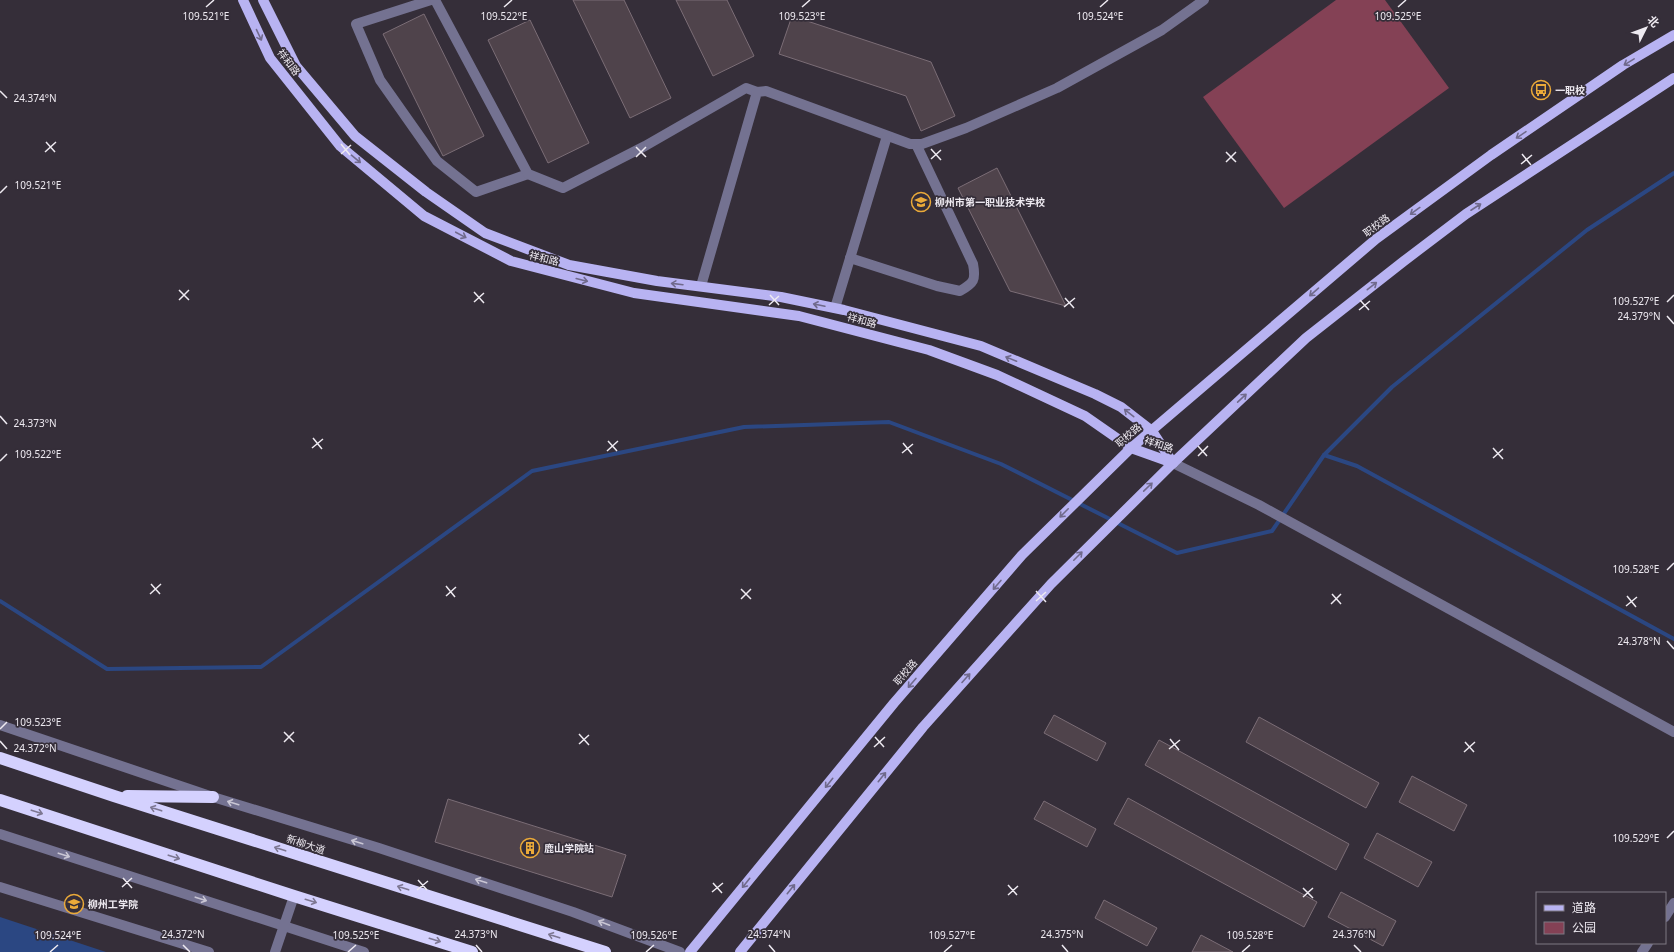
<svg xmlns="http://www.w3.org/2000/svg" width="1674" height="952" viewBox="0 0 1674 952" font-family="'Noto Sans','Noto Sans SC',sans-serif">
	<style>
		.green { fill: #844155 }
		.water { fill: #2b4782 }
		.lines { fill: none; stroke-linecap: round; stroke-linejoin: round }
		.stream { stroke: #2b4782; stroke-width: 4 }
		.building { fill: #4f434b; stroke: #7b6d76 }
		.minor { stroke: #747291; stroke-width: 10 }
		.major { stroke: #b8b3f2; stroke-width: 10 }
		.highway { stroke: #d4d1fe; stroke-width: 12 }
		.oneway { stroke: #706a8c }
		.oneway2 { stroke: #c9c6d4 }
		.oneway3 { stroke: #7d7792 }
		.ticks { fill: none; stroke: #eeeaf1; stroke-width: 1.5 }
		.labels { text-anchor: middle; stroke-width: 3.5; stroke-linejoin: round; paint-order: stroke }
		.street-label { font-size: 10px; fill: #eeeaf1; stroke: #352e39 }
		.poi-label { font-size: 10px; font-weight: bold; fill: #eeeaf1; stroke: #352e39; text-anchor: start }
		.ticks-label { font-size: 10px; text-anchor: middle; fill: #eeeaf1; stroke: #352e39; stroke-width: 3.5; stroke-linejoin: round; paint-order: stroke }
	</style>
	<rect width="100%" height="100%" fill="#352e39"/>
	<!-- green -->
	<path class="green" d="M1336,0H1385L1449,88L1284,208L1203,97Z"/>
	<!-- water -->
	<path class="water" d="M0,917L106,952H0Z"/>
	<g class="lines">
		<!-- stream -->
		<g class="stream">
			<path d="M1324,455L1357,466L1674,639"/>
			<path d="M0,601L107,669L261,667L532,471L744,427L889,422L1001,464L1177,553L1272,531L1324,455L1392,387L1587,230L1674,173"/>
		</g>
	</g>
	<!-- building -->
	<g class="building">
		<path d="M573,0H624L671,98L630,118Z"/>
		<path d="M676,0H727L754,56L713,76Z"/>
		<path d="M424,14L484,136L443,156L383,34Z"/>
		<path d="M792,16L931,62L955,116L921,131L906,96L779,54Z"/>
		<path d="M530,20L589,143L548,163L488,40Z"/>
		<path d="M997,168L1066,306L1010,291L958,188Z"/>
		<path d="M1054,715L1106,743L1097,761L1044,733Z"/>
		<path d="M1259,717L1379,783L1366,808L1246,742Z"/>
		<path d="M1159,740L1349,844L1336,870L1145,765Z"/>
		<path d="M1412,776L1467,805L1454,831L1399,802Z"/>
		<path d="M1128,798L1317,902L1304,927L1114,824Z"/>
		<path d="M448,799L626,855L612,897L435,842Z"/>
		<path d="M1044,801L1096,829L1087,847L1034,819Z"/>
		<path d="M1377,833L1432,862L1418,887L1364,858Z"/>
		<path d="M1341,892L1396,921L1383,946L1328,917Z"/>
		<path d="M1104,900L1157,928L1147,946L1095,918Z"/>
		<path d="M1201,935L1233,952H1192Z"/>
	</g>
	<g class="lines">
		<!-- minor -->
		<g class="minor">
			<path d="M431,0L356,24L380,80L437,161L476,192L528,174"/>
			<path d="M435,0L528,174L563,188L645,146L746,88L757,92"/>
			<path d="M850,258L937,286L960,291C974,283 976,280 973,264L916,144"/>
			<path d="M701,286L757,92L766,91L910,144H922L966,128L1057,88L1162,30L1204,0"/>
			<path d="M835,308L887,136"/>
			<path d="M1173,463L1259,505L1674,732"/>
			<path d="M0,725L213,797L379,848L573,912L680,952"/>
			<path d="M0,834L364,952"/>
			<path d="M0,887L209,952"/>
			<path d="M1665,917L1674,903"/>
			<path d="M275,952L294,896"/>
			<path d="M1642,952L1648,943"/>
		</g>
		<!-- major -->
		<g class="major">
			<path d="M243,0L270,58L340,146L424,216L511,261L634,293L799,316L929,350L997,375L1085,416L1131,448L1173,463"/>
			<path d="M263,0L296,66L355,136L426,192L485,233L569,265L657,281L781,297L844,310L981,346L1095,394L1121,407L1152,431L1173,463"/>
			<path d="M690,952L894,703L1022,555L1131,448L1376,239L1491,155L1623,65L1674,35"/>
			<path d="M740,952L923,727L1051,584L1173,463L1306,338L1404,261L1466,214L1674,78"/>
		</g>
		<!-- highway -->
		<g class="highway">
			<path d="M0,758L114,796L605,952"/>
			<path d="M127,796L213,797"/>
			<path d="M0,800L294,896L472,952"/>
		</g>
	</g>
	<!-- one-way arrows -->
	<defs><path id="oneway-shaft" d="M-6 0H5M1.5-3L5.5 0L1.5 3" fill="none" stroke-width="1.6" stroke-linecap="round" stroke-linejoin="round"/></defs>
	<g class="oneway">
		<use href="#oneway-shaft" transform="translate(259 35) rotate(65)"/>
		<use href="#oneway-shaft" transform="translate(1629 62) rotate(149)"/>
		<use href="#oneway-shaft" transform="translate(1521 135) rotate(146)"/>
		<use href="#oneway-shaft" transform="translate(356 159) rotate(40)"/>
		<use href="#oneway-shaft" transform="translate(1476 207) rotate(-33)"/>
		<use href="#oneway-shaft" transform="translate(1415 211) rotate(144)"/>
		<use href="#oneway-shaft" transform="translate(461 235) rotate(28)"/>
		<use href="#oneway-shaft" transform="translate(582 280) rotate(14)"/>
		<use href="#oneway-shaft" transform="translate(677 284) rotate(-173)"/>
		<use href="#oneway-shaft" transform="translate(1372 286) rotate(-38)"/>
		<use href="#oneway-shaft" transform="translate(1314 292) rotate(139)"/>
		<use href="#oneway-shaft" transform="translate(819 305) rotate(-168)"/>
		<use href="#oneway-shaft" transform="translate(1011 359) rotate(-158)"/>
		<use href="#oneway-shaft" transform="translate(1242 398) rotate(-43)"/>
		<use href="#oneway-shaft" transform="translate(1129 413) rotate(-142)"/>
		<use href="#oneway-shaft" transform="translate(1148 487) rotate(-44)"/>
		<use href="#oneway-shaft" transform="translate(1064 513) rotate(135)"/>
		<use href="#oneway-shaft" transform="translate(1078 556) rotate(-45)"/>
		<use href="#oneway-shaft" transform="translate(997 585) rotate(131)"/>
		<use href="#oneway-shaft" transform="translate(966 678) rotate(-48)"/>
		<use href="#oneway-shaft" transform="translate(912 683) rotate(131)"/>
		<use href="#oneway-shaft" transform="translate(882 777) rotate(-51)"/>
		<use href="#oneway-shaft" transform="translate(829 783) rotate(129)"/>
		<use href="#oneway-shaft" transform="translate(746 883) rotate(129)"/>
		<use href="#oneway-shaft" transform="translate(791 889) rotate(-51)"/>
	</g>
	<g class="oneway2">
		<use href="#oneway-shaft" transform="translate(233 803) rotate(-163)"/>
		<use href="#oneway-shaft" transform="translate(357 842) rotate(-163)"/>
		<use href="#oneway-shaft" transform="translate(64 855) rotate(18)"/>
		<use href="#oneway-shaft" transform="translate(481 881) rotate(-162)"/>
		<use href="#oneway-shaft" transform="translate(201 899) rotate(18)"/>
		<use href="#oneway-shaft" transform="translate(604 923) rotate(-159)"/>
	</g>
	<g class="oneway3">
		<use href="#oneway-shaft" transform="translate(156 809) rotate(-162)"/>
		<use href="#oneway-shaft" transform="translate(37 812) rotate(18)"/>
		<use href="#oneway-shaft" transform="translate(280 849) rotate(-162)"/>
		<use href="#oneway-shaft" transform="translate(174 857) rotate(18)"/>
		<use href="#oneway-shaft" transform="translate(403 888) rotate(-162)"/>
		<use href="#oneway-shaft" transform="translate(311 901) rotate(17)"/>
		<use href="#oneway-shaft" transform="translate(554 936) rotate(-162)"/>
		<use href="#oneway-shaft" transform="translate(435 940) rotate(17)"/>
	</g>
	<!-- ticks -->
	<path class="ticks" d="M206,7L214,0M504,7L512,0M802,7L810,0M1100,7L1108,0M1398,7L1406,0M0,91L7,98M46,142L55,152M341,144L350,155M636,147L646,157M931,149L941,160M45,152L56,142M1226,152L1236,162M341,154L351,145M1522,154L1531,165M636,157L646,147M931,159L941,150M1226,162L1236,152M1521,164L1532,155M0,193L7,186M179,290L189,300M474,292L484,303M770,295L779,305M1065,298L1074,308M179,300L189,290M1360,300L1369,310M474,302L484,293M1667,302L1674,295M769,305L779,296M1064,307L1075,298M1359,310L1370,301M1667,316L1674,324M0,416L7,424M313,438L322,449M608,441L617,451M903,443L912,454M1198,446L1207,456M312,448L323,439M1493,448L1503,459M607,451L618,441M902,453L913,444M1198,456L1208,446M1493,458L1503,449M0,461L7,454M1667,570L1674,563M151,584L160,594M446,586L455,597M741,589L751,599M1036,591L1046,602M150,594L161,584M1332,594L1341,604M446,596L456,587M1627,596L1636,607M741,599L751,589M1036,601L1046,592M1331,604L1341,594M1626,606L1637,597M1667,641L1674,649M0,729L7,722M284,732L294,742M579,734L589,745M875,737L884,747M1170,739L1179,750M0,741L7,749M284,742L294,732M1465,742L1474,752M579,744L589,735M874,747L885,737M1169,749L1180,740M1464,752L1475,742M1667,838L1674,831M123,878L132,888M418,880L427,890M713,883L722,893M1008,885L1017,895M122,887L132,878M1303,888L1313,898M417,890L428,881M712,892L723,883M1008,895L1018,886M1303,897L1313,888M183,945L190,952M476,945L482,952M769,945L775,952M1062,945L1068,952M1354,945L1361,952M50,952L58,945M348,952L356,945M646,952L654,945M944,952L952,945M1242,952L1250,945"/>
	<!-- icons -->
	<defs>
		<symbol id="bus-ring" viewBox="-11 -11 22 22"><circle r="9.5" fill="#352e39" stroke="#ebaa39" stroke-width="1.5"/><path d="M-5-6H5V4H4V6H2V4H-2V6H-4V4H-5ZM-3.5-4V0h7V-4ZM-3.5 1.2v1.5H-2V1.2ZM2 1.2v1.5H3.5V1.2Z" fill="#ebaa39"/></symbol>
		<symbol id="school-ring" viewBox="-11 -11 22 22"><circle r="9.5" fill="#352e39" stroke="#ebaa39" stroke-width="1.5"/><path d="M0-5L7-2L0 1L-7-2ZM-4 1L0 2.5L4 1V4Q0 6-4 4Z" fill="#ebaa39"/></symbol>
		<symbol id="building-ring" viewBox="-11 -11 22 22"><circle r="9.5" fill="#352e39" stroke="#ebaa39" stroke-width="1.5"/><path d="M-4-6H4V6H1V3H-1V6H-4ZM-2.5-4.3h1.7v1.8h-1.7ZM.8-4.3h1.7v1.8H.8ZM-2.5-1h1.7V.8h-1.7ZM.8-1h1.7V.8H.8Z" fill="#ebaa39"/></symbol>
		<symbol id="university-ring" viewBox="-11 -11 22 22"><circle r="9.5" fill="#352e39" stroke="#ebaa39" stroke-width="1.5"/><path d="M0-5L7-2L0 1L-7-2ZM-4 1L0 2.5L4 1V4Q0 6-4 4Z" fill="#ebaa39"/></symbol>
	</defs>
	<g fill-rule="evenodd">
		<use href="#bus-ring" x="1530" y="79" width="22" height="22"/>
		<use href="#school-ring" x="910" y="191" width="22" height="22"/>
		<use href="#building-ring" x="519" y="837" width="22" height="22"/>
		<use href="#university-ring" x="63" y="893" width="22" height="22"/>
	</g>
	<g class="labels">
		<!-- street labels -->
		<g class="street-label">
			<text transform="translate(289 62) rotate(53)" y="4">祥和路</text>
			<text transform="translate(1376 225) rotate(-37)" y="4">职校路</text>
			<text transform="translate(544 258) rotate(14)" y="4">祥和路</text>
			<text transform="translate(862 320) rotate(15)" y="4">祥和路</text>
			<text transform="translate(1128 435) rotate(-41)" y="4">职校路</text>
			<text transform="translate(1159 444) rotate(18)" y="4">祥和路</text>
			<text transform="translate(905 672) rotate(-49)" y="4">职校路</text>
			<text transform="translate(306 844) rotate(18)" y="4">新柳大道</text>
		</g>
		<!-- poi labels -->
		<g class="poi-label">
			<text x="1555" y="94">一职校</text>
			<text x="935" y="206">柳州市第一职业技术学校</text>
			<text x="544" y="852">鹿山学院站</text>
			<text x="88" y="908">柳州工学院</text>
		</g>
	</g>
	<g class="ticks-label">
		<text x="504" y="20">109.522°E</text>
		<text x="802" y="20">109.523°E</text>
		<text x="206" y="20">109.521°E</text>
		<text x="1100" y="20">109.524°E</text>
		<text x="1398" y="20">109.525°E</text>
		<text x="35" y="102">24.374°N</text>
		<text x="38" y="189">109.521°E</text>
		<text x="1636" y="305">109.527°E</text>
		<text x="1639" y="320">24.379°N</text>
		<text x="35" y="427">24.373°N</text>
		<text x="38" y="458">109.522°E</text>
		<text x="1636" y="573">109.528°E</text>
		<text x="1639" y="645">24.378°N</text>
		<text x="38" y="726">109.523°E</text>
		<text x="35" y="752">24.372°N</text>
		<text x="1636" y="842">109.529°E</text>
		<text x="183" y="938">24.372°N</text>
		<text x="476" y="938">24.373°N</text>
		<text x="769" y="938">24.374°N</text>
		<text x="1062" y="938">24.375°N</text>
		<text x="1354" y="938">24.376°N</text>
		<text x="58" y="939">109.524°E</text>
		<text x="356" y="939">109.525°E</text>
		<text x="654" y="939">109.526°E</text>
		<text x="952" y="939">109.527°E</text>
		<text x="1250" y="939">109.528°E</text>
	</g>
	<!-- legend -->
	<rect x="1536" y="892" width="130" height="52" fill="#352e39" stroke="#7f7983"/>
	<rect x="1544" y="905" width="20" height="6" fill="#b8b3f2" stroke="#7f7983"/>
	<text x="1572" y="912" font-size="12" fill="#eeeaf1">道路</text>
	<rect x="1544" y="922" width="20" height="12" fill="#844155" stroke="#7f7983"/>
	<text x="1572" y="932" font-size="12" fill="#eeeaf1">公园</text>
	<!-- north arrow -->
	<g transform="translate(1646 28) rotate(48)" stroke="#352e39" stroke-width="3" paint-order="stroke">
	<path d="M0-3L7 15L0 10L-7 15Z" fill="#eeeaf1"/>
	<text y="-6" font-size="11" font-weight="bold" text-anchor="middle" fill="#eeeaf1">北</text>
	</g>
</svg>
